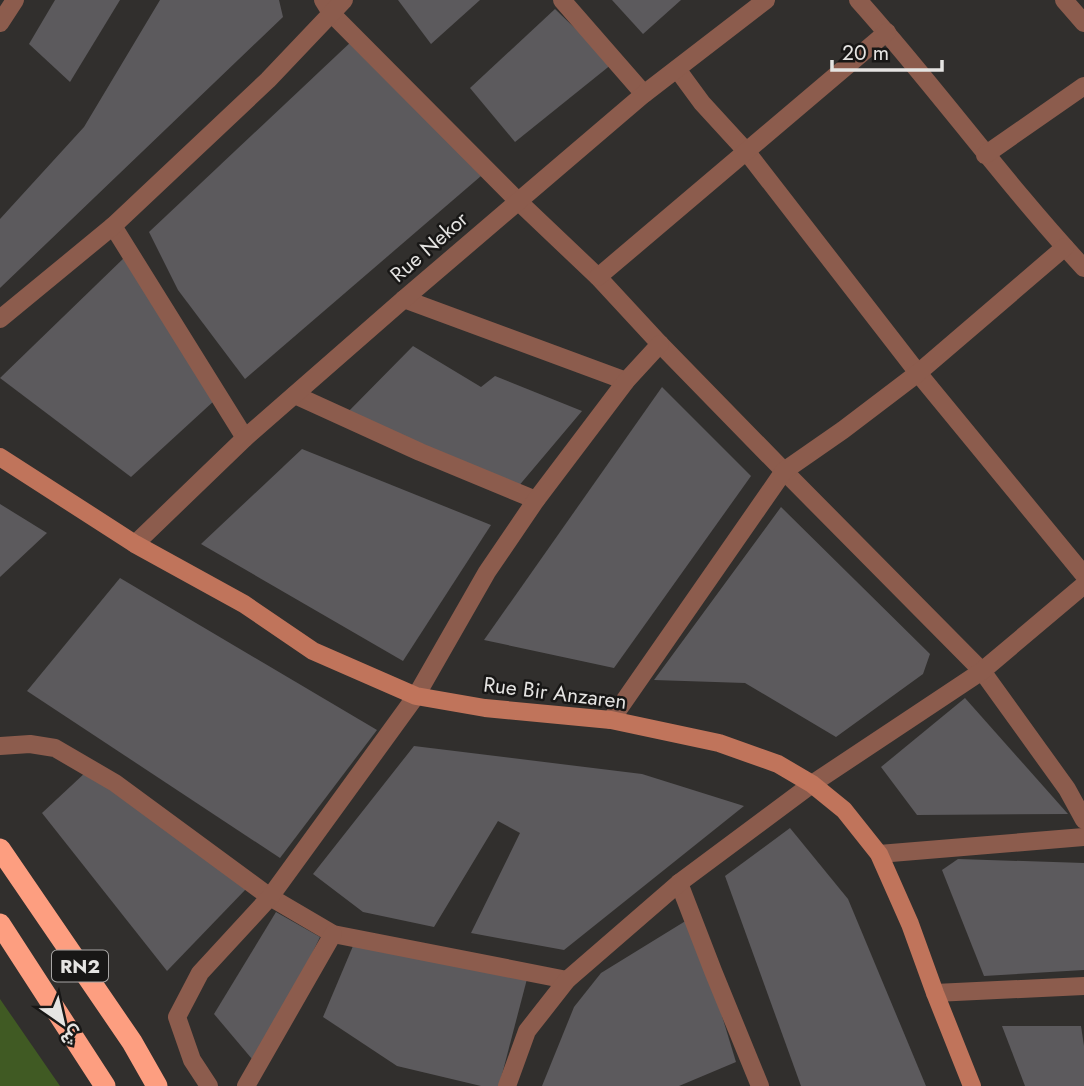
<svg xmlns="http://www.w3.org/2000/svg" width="1084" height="1086" viewBox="0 0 1084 1086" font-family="Jost,Vazirmatn,sans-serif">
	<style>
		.green { fill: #405a23 }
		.building { fill: #5c5a5d }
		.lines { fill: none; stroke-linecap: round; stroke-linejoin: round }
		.street { stroke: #8c5c4d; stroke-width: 18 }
		.secondary { stroke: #c0745b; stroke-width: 18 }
		.highway { stroke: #fd9e80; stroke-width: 21 }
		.labels { text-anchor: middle; stroke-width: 5; stroke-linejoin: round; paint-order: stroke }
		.shield { fill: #181716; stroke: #a8a6a5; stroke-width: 2 }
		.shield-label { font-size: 19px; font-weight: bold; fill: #e5e4e2 }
		.street-label { font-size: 21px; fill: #e5e4e2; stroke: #181716 }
	</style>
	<rect width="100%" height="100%" fill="#312f2d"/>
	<!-- green -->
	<path class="green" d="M0,999L60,1086H0Z"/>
	<!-- building -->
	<g class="building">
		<path d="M55,0H120L70,82L29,44Z"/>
		<path d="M160,0H279L283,17L0,288V219L84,127Z"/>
		<path d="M398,0H480L431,44Z"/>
		<path d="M612,0H681L643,34Z"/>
		<path d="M555,9L612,64L515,142L470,88Z"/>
		<path d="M353,40L481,176L245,379L178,290L149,232Z"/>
		<path d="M126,256L215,400L131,477L0,378Z"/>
		<path d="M413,346L481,387L495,376L582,411L517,488L344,416Z"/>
		<path d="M662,387L751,476L614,668L484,640Z"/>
		<path d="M302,449L491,525L403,661L201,544Z"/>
		<path d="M0,504L47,533L0,577Z"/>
		<path d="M781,507L930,654L923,674L836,737L745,683L654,680Z"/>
		<path d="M120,578L377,730L280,858L27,691Z"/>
		<path d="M965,698L1068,814L917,815L881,767Z"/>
		<path d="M414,746L642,774L744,806L564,950L471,933L520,833L498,821L434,927L363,912L313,874Z"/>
		<path d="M86,772L246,889L167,971L42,813Z"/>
		<path d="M790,828L848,899L926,1086H801L725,876Z"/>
		<path d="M958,859L1084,863V970L984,976L942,870Z"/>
		<path d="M276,912L320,937L258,1066L214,1014Z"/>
		<path d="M692,917L736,1062L679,1086H542L574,1007L601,973Z"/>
		<path d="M353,946L527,979L499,1086H481L397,1066L323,1017Z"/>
		<path d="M1002,1026H1081L1084,1046V1086H1025Z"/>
	</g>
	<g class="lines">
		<!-- street -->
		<g class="street">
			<path d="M323,0L331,13L518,201L598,277L660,344L784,471L982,671L1067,789L1084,820"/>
			<path d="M562,0L644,94"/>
			<path d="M858,0C936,87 1004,182 1084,268"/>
			<path d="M1064,0L1084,23"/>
			<path d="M0,23L15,0"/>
			<path d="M677,69L702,103L746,151L918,373L1084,575"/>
			<path d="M985,155L1084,86"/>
			<path d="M113,226L245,438"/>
			<path d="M598,277L887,32"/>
			<path d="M404,299L626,381"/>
			<path d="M0,319L113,226L268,80L344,0"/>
			<path d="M295,395L420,452L536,500"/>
			<path d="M135,544L245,438L404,299L644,94L766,0"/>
			<path d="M611,720L784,471L843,430L918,373L1065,247"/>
			<path d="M0,746L30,744L55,748L115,783L270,897L333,934L567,980"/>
			<path d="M879,854L1084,837"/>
			<path d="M679,883L713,971L760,1086"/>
			<path d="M935,993L1084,986"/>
			<path d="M209,1086L192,1060L177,1017L200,973L270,897L416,696L487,572L536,500L626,381L660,344"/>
			<path d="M246,1086L333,934"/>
			<path d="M507,1086L527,1031L567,980L679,883L812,784L982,671L1084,585"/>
		</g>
		<!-- secondary -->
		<path class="secondary" d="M0,457L135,544L244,604L313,651L416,696L485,708L611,720L719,743L778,764L812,784L844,810L879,854L910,924L935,993L972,1086"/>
		<!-- highway -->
		<g class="highway">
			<path d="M0,849L132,1042L157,1086"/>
			<path d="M0,924L105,1086"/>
		</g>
	</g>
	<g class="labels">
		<!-- shield labels -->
		<rect class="shield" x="52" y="950.5" width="56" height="31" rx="5"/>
		<g class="shield-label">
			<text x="80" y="973">RN2</text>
		</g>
		<!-- street labels -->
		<g class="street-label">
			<text transform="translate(429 247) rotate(-41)" y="7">Rue Nekor</text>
			<text transform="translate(555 693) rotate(7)" y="7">Rue Bir Anzaren</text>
		</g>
	</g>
	<!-- north arrow -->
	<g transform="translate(63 1023) rotate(146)" stroke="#181716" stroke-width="5" paint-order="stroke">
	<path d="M0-5L12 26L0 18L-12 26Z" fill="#e5e4e2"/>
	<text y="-10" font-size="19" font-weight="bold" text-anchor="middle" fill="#e5e4e2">ش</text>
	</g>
	<!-- scale -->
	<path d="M832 60v10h110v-10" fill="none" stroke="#e5e4e2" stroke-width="3.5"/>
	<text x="842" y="60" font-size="21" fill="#e5e4e2" stroke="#181716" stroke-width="5" paint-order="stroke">20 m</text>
</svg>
